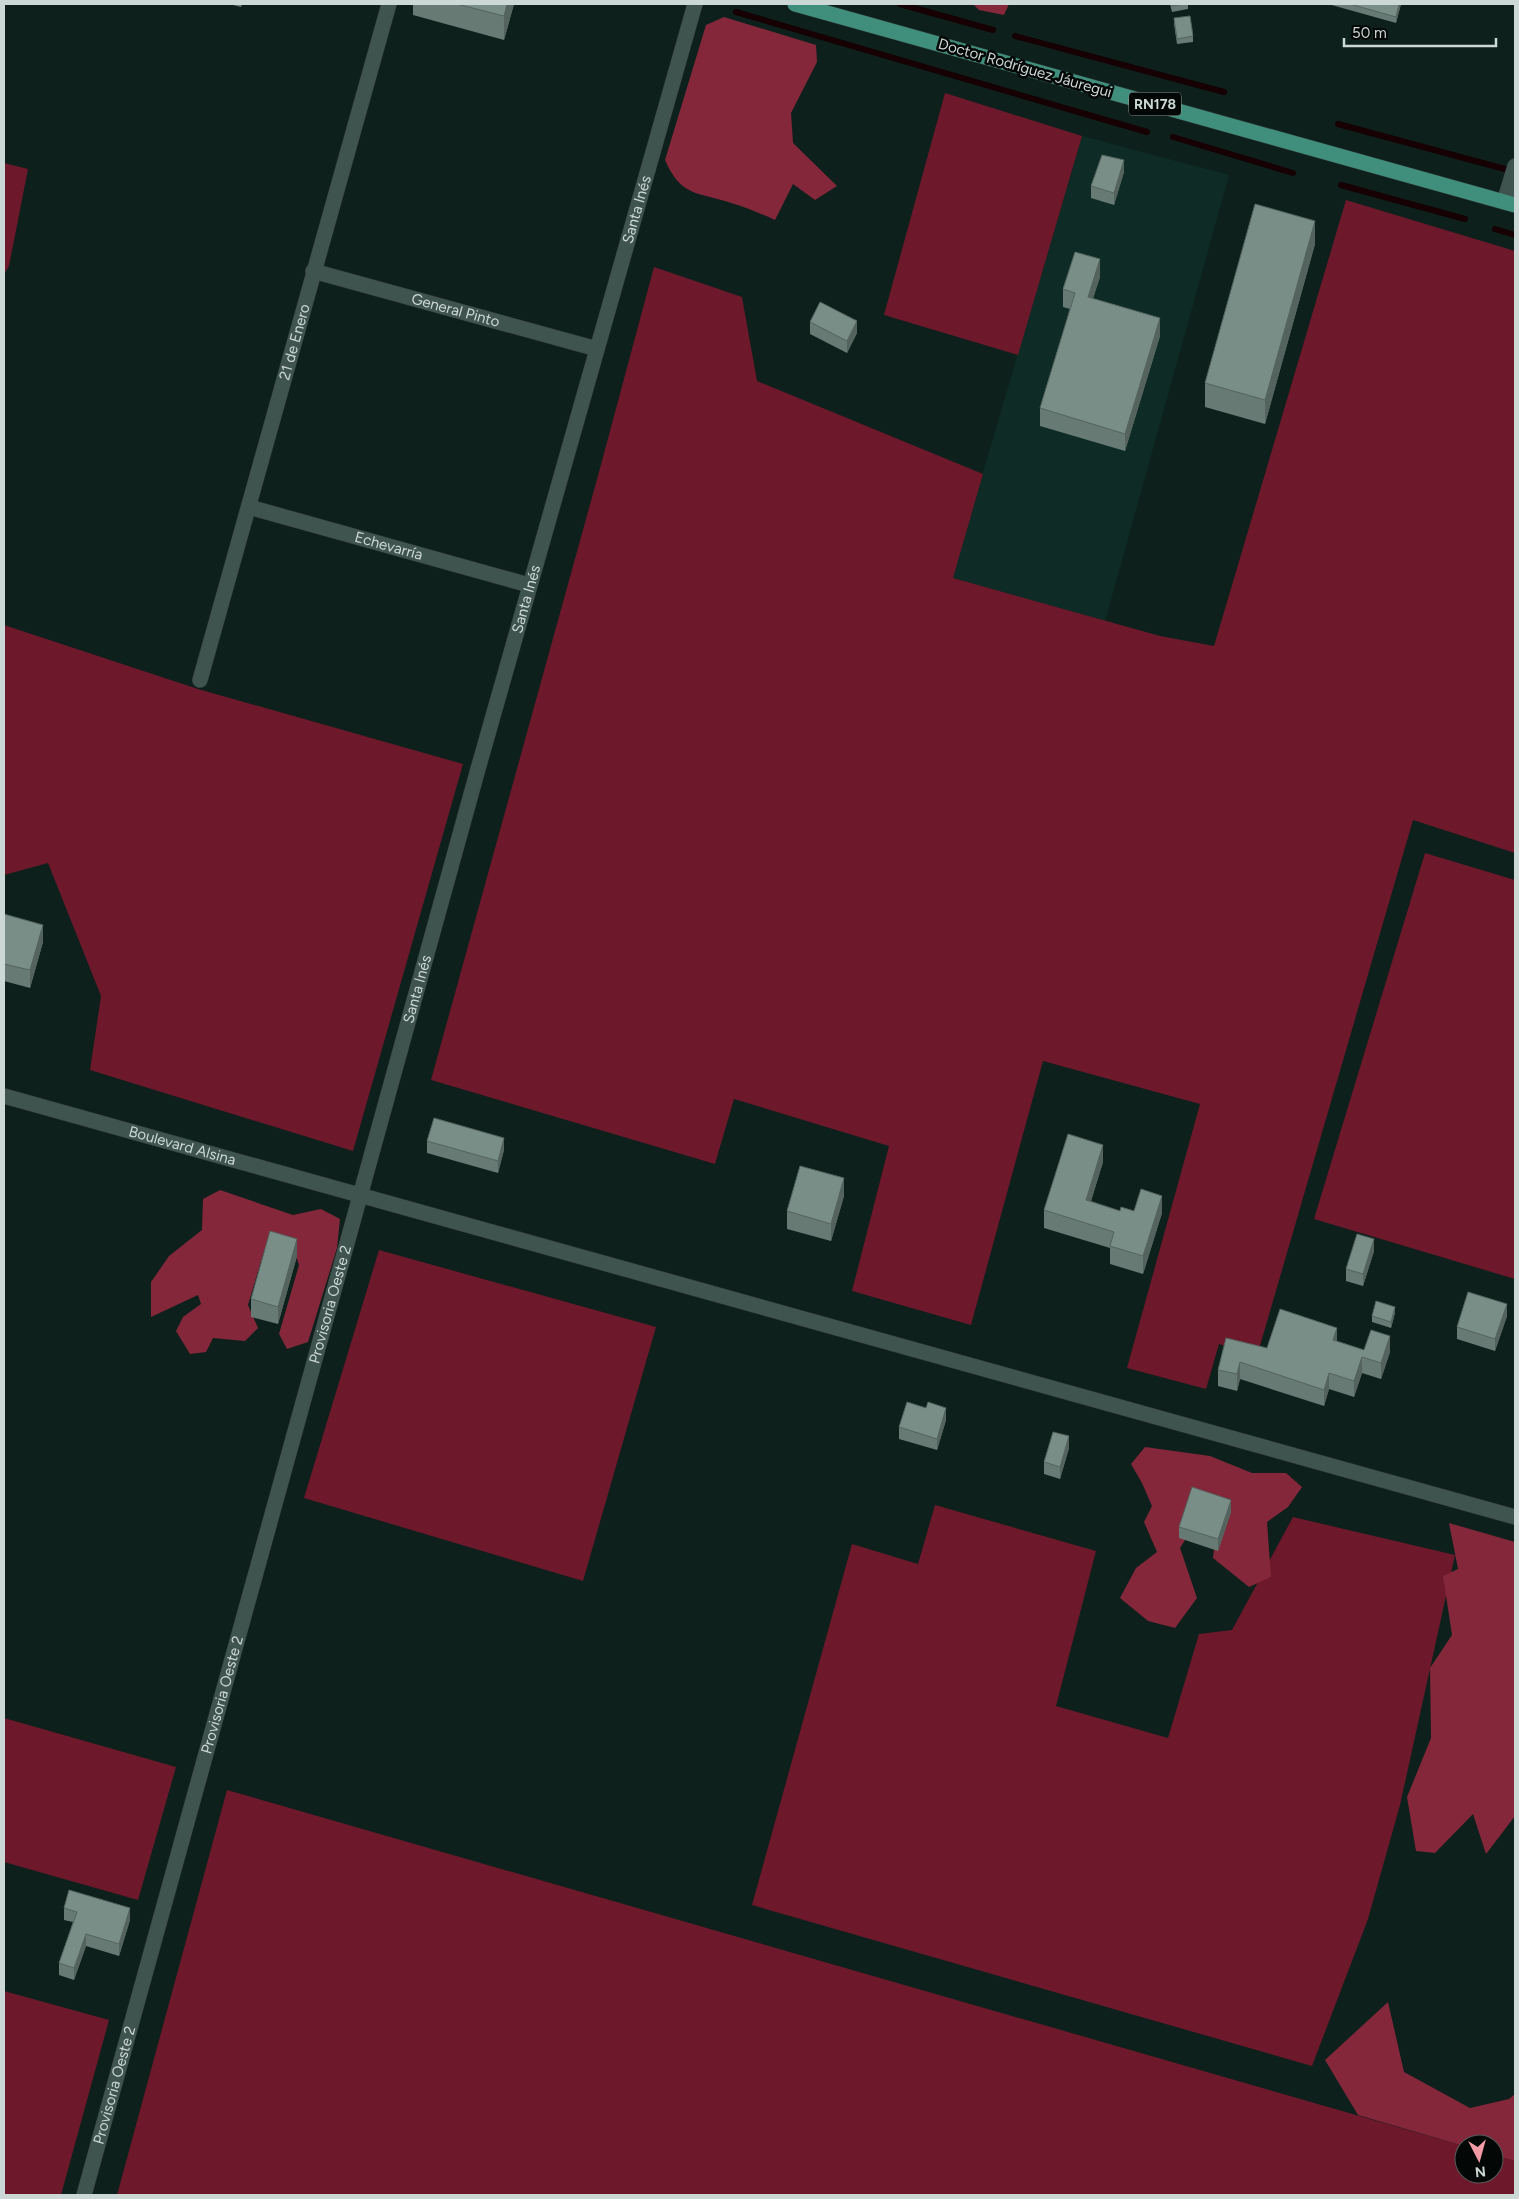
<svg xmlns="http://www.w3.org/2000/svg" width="1519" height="2199" viewBox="0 0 1519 2199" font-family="Figtree,sans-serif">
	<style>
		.built { fill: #0e2b25 }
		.green { fill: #6d182b }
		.forest { fill: #85273a }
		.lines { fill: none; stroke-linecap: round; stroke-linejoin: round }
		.stream { stroke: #160003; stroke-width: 6 }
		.minor-casing { stroke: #2d3734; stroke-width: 16 }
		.major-casing { stroke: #2d3734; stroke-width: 16 }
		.minor { stroke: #40544f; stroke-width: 15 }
		.major { stroke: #408e7c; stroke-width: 15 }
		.wall { fill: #677a74 }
		.shaded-wall { fill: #54635e }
		.building { fill: #788e87; stroke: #54635e }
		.labels { text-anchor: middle; stroke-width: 5; stroke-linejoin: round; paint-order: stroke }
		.shield { fill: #030807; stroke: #909a97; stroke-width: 1 }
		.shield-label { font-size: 14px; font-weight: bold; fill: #ccd8d5 }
		.street-label { font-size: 15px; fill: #ccd8d5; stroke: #030807 }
	</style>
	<rect width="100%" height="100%" fill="#0d201c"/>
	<!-- built -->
	<path class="built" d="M1082,136L1229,175L1105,621L952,578Z"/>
	<!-- green -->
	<g class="green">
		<path d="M945,93L1082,136L1018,355L884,315Z"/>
		<path d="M4,163L28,169L9,266L4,274Z"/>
		<path d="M1346,200L1515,251V853L1413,820L1257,1356L1219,1344L1206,1389L1127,1368L1200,1104L1043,1061L971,1325L852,1291L889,1146L734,1099L715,1164L431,1080L599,472L654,267L742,297L757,381L983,474L953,578L1160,636L1214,646Z"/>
		<path d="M4,625L198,689L463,764L353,1151L90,1070L101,996L48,863L4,875Z"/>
		<path d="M1425,853L1515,880V1279L1314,1219Z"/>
		<path d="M379,1250L656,1327L583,1581L304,1498Z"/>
		<path d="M935,1505L1096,1551L1056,1706L1168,1738L1199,1634L1232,1630L1293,1517L1455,1555L1400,1805L1368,1919L1312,2066L752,1905L852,1544L918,1564Z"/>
		<path d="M4,1718L176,1767L138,1900L4,1862Z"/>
		<path d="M227,1790L1464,2146V2174H1494V2155L1515,2161V2195H117Z"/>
		<path d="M4,1991L109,2020L61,2195H4Z"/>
	</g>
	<!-- forest -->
	<g class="forest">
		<path d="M973,4H1009L1004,15L979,10Z"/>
		<path d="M724,17L816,45L817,62L791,113L793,143L837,186L815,200L793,184L775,220C761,214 746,207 731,203C698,192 681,197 665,160L706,25Z"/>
		<path d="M220,1190L293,1215L321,1209L340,1219L337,1248L308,1342L287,1349L279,1334L299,1265L294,1250L275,1245L264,1251L248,1305L258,1328L245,1341L213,1338L206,1352L190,1354L176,1331L183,1317L201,1304L198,1295L151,1317V1282L169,1256L202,1230L203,1199Z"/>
		<path d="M1145,1447L1210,1456L1252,1473H1286L1302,1487L1288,1507L1267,1522L1271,1577L1249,1587L1213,1558L1219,1508L1187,1537L1180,1548L1197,1598L1175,1628L1148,1621L1120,1598L1136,1568L1157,1552L1144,1522L1152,1506L1142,1483L1131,1464Z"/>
		<path d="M1449,1523L1515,1542V1816L1486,1854L1473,1814L1435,1853L1416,1851L1407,1797L1431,1738L1430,1668L1452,1635L1443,1576L1458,1569Z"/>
		<path d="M1388,2002L1404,2072L1470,2108L1509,2099L1515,2094V2161L1494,2155V2144H1464V2146L1358,2115L1325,2060Z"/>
	</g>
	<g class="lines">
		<!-- stream -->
		<g class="stream">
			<path d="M900,4L993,30"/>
			<path d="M736,12L1147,132"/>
			<path d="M1015,36L1224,92"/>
			<path d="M1338,124L1505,169"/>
			<path d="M1173,137L1293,173"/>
			<path d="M1341,185L1465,219"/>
			<path d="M1495,229L1515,235"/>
		</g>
		<defs>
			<g id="minor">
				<path d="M1504,202L1515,166"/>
				<path id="s1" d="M313,271L597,349"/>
				<path id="s2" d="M249,507L529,585"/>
				<path id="s3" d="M200,680L389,4"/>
				<path id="s4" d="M4,1096L1515,1517"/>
				<path id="s5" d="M84,2195L478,769L695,4"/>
			</g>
			<path id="major" d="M795,4L1515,205"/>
		</defs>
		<!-- minor casing -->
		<use href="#minor" class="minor-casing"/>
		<!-- major casing -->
		<use href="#major" class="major-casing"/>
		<!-- minor -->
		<use href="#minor" class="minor"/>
		<!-- major -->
		<use href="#major" class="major"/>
	</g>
	<!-- wall -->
	<g class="wall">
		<path d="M229,4H242L241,7Z"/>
		<path d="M413,4H514L504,40L413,15Z"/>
		<path d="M1170,4H1188V9L1172,12Z"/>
		<path d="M1328,4H1401L1396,23Z"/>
		<path d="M1174,18L1193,36V42L1177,44L1174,24Z"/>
		<path d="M1124,172L1114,205L1091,198V186Z"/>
		<path d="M1315,244L1265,424L1205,407V383Z"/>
		<path d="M1100,277L1093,298L1160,336L1125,451L1040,426V408L1070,309L1063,307V289Z"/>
		<path d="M810,322L857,333L847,353L810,334Z"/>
		<path d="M4,914L43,942L30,988L4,981Z"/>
		<path d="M427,1141L504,1150L498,1173L427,1153Z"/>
		<path d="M1103,1162L1091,1201L1120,1211H1134L1162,1213L1143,1274L1110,1264V1248L1044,1228V1210Z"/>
		<path d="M844,1196L831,1241L787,1229V1211Z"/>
		<path d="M1374,1251L1363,1286L1346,1281V1269Z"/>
		<path d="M297,1256L278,1324L251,1317V1299Z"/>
		<path d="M1395,1313L1391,1328L1372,1322V1316Z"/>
		<path d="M1507,1316L1495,1351L1457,1339V1327Z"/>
		<path d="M1337,1341L1364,1350L1390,1352L1381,1379L1362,1373L1354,1397L1329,1389L1324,1406L1240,1379L1237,1391L1218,1386V1370L1267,1348Z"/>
		<path d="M946,1420L937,1450L899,1439V1427Z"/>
		<path d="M1069,1448L1060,1479L1044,1474V1462Z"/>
		<path d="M1231,1512L1218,1551L1179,1538V1527Z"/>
		<path d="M64,1908L130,1920L119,1956L86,1946L74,1980L59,1975V1963L73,1922L64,1920Z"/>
	</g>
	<!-- shaded-wall -->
	<g class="shaded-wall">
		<path d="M507,4H514L504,40V16Z"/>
		<path d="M1399,4H1401L1396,23V17Z"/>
		<path d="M1124,160V172L1114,205V193Z"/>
		<path d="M1315,221V244L1265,424V400Z"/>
		<path d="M1100,259V277L1088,314V297Z"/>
		<path d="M1160,318V336L1125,451V434Z"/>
		<path d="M857,321V333L847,353V341Z"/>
		<path d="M43,925V942L30,988V970Z"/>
		<path d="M504,1138V1150L498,1173V1161Z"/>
		<path d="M1103,1145V1162L1086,1217V1200Z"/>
		<path d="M844,1178V1196L831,1241V1224Z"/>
		<path d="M1162,1196V1213L1143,1274V1256Z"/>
		<path d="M297,1239V1256L278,1324V1307Z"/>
		<path d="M1374,1239V1251L1363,1286V1274Z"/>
		<path d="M1507,1304V1316L1495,1351V1339Z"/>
		<path d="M1395,1307V1313L1391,1328V1322Z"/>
		<path d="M1337,1328V1345L1333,1340Z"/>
		<path d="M1390,1336V1352L1381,1379V1363Z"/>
		<path d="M1362,1357V1373L1354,1397V1381Z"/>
		<path d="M1240,1362V1379L1237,1391V1374Z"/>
		<path d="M1329,1373V1389L1324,1406V1390Z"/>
		<path d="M946,1408V1420L937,1450V1439Z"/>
		<path d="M1069,1436V1448L1060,1479V1467Z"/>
		<path d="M1231,1500V1512L1218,1551V1539Z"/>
		<path d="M130,1908V1920L119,1956V1944Z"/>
		<path d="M86,1934V1946L74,1980V1968Z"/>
	</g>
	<!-- building -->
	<g class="building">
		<path d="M457,4H507L504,16Z"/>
		<path d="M1171,4H1184L1172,6Z"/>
		<path d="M1350,4H1399L1396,17Z"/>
		<path d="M1190,16L1193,36L1177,39L1174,18Z"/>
		<path d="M1102,155L1124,160L1114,193L1091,186Z"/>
		<path d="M1255,204L1315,221L1265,400L1205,383Z"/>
		<path d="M1075,252L1100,259L1088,297L1160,318L1125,434L1040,408L1075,293L1063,289Z"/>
		<path d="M820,302L857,321L847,341L810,322Z"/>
		<path d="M4,914L43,925L30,970L4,964Z"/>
		<path d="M434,1118L504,1138L498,1161L427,1141Z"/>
		<path d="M1068,1134L1103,1145L1086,1200L1120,1211L1121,1207L1134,1211L1141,1189L1162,1196L1143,1256L1110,1246L1114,1232L1044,1210Z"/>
		<path d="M800,1166L844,1178L831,1224L787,1211Z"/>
		<path d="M270,1231L297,1239L278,1307L251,1299Z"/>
		<path d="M1357,1234L1374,1239L1363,1274L1346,1269Z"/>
		<path d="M1468,1292L1507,1304L1495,1339L1457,1327Z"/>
		<path d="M1376,1301L1395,1307L1391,1322L1372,1316Z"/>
		<path d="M1280,1309L1337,1328L1333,1340L1364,1350L1371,1330L1390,1336L1381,1363L1362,1357L1354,1381L1329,1373L1324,1390L1240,1362L1237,1374L1218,1370L1226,1338L1267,1348Z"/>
		<path d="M907,1402L926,1408L928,1402L946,1408L937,1439L899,1427Z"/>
		<path d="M1053,1432L1069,1436L1060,1467L1044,1462Z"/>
		<path d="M1192,1487L1231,1500L1218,1539L1179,1527Z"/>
		<path d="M69,1890L130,1908L119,1944L86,1934L74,1968L59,1963L77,1912L64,1908Z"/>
	</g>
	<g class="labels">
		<!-- shield labels -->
		<rect class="shield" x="1129" y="92.5" width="52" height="23" rx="4"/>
		<g class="shield-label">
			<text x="1155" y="109">RN178</text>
		</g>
		<!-- street labels -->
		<g class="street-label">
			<text transform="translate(1025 68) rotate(16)" y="5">Doctor Rodríguez Jáuregui</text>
			<text dy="5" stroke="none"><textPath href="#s5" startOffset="2061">Santa Inés</textPath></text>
			<text dy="5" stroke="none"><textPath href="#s1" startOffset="148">General Pinto</textPath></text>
			<text dy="5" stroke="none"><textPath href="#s3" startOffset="351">21 de Enero</textPath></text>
			<text dy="5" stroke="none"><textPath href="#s2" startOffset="145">Echevarría</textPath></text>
			<text dy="5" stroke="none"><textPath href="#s5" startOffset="1656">Santa Inés</textPath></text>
			<text dy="5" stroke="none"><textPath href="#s5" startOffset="1251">Santa Inés</textPath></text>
			<text dy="5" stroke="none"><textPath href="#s4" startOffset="185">Boulevard Alsina</textPath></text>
			<text dy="5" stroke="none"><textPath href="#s5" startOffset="924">Provisoria Oeste 2</textPath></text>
			<text dy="5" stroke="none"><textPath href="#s5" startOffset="519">Provisoria Oeste 2</textPath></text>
			<text dy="5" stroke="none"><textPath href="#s5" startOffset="114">Provisoria Oeste 2</textPath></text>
		</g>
	</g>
	<!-- border -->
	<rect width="1519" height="2199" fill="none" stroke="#ccd8d5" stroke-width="10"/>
	<!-- north arrow -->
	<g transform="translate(1479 2159) rotate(174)"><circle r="24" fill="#030807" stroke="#535b59"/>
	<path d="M0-4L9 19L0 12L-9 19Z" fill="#f49aa4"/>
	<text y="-8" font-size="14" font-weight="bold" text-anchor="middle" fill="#ccd8d5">N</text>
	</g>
	<!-- scale -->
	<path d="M1344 38v8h152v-8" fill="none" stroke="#ccd8d5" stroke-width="2.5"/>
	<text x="1352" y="38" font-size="15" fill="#ccd8d5" stroke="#030807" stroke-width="4" paint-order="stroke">50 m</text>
</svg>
